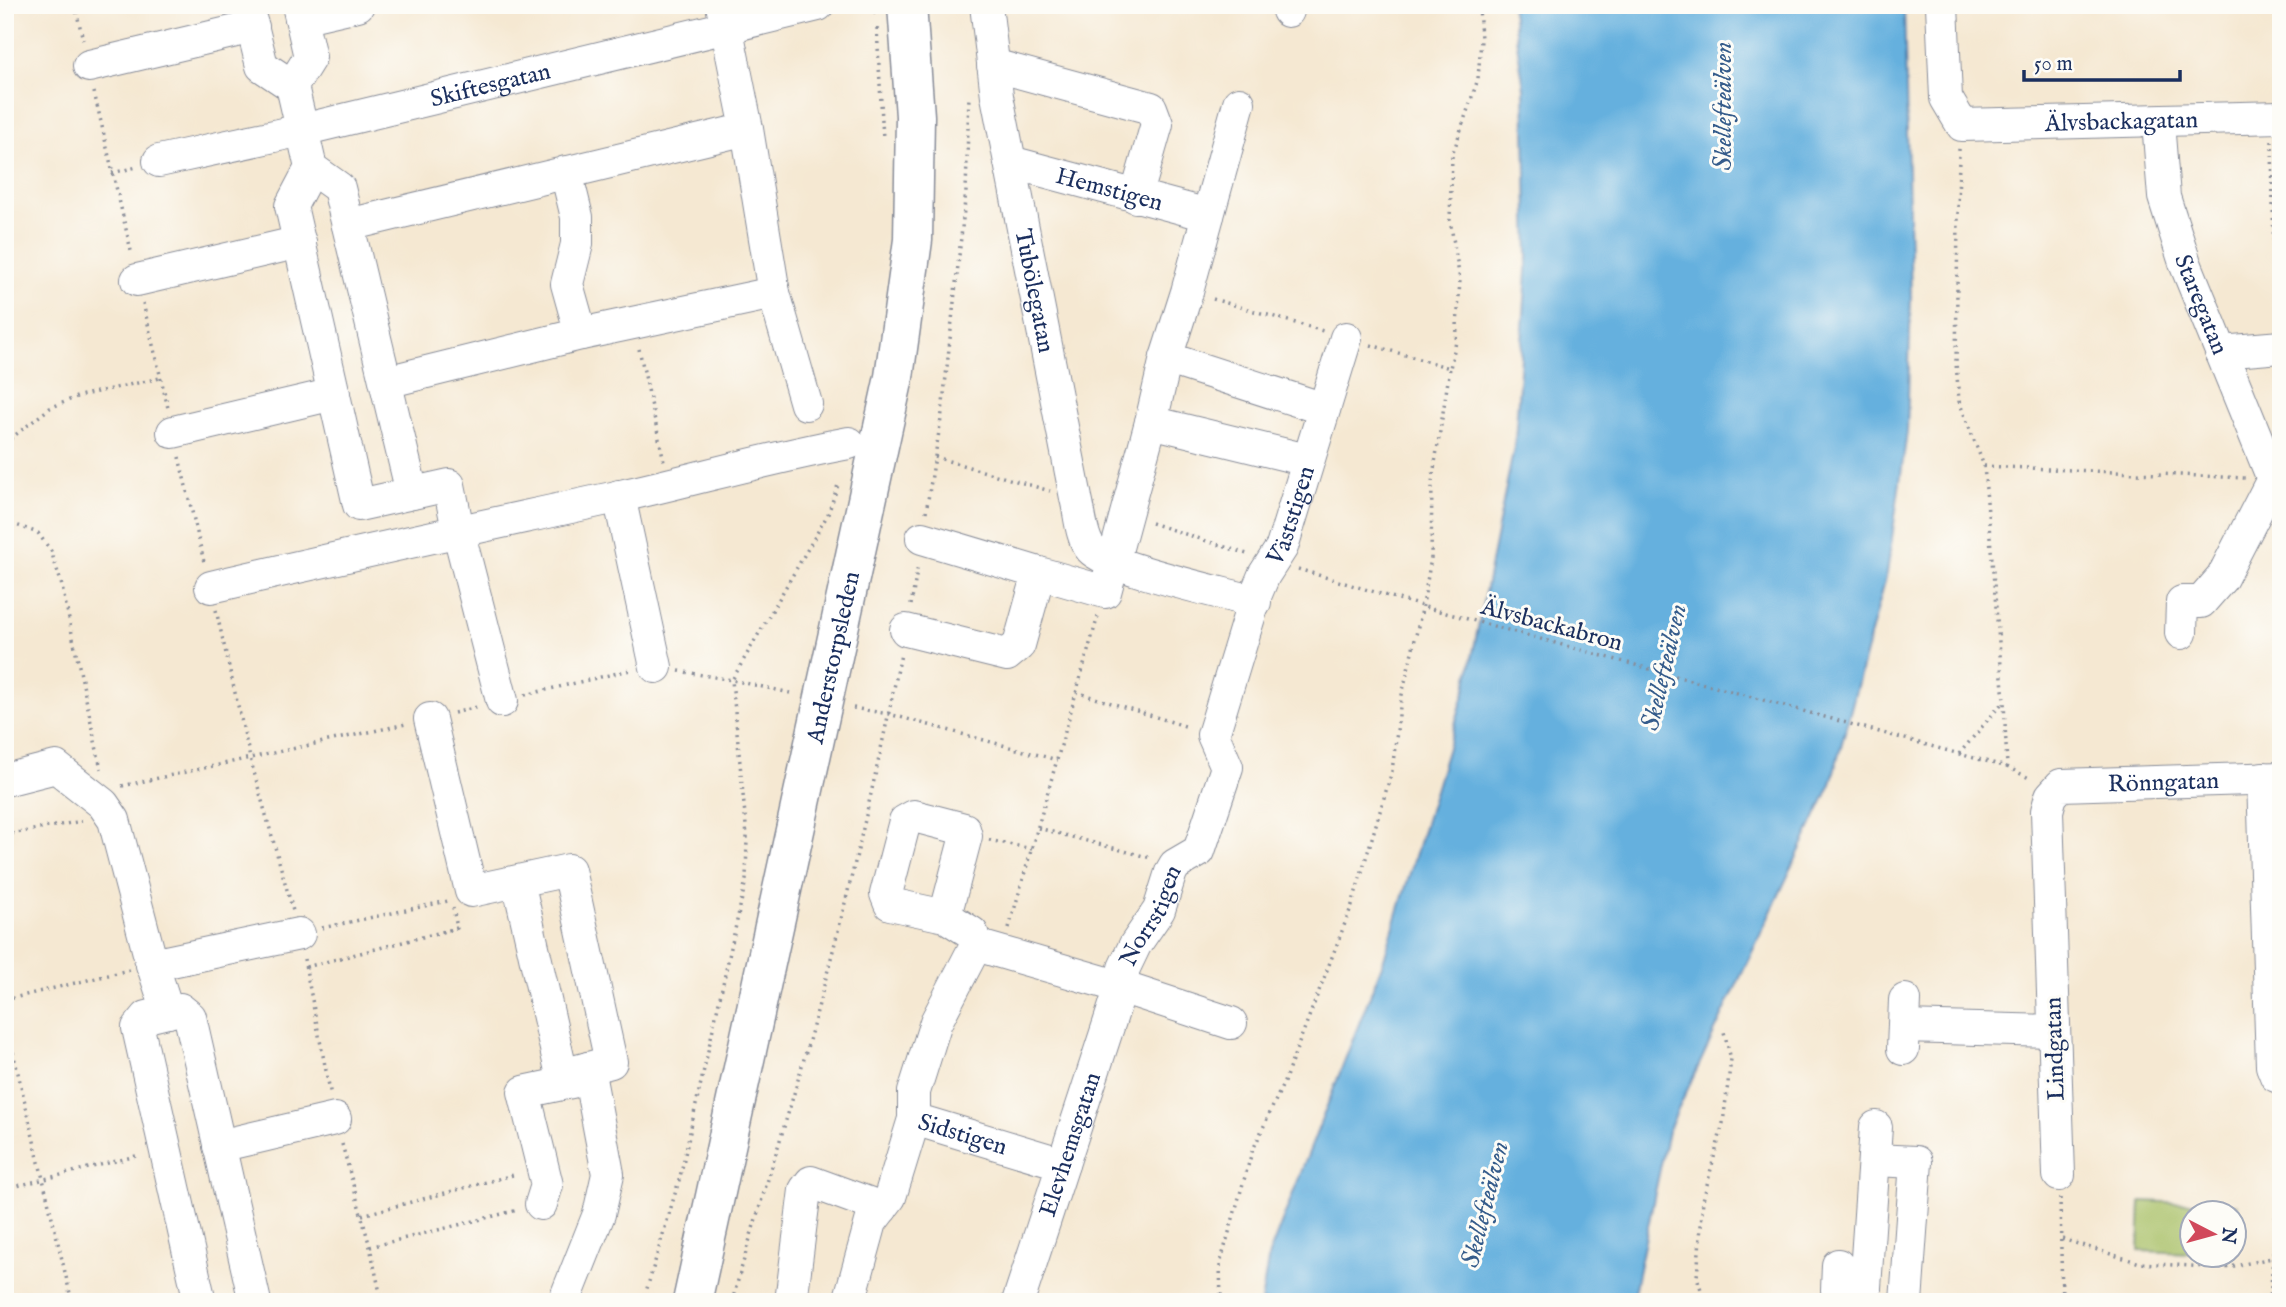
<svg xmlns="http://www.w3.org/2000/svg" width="2286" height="1307" viewBox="0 0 2286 1307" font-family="'IM FELL English',serif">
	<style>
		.green { fill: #a8c066; stroke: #627862; stroke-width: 2 }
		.water { fill: #65b0de; stroke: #40709e; stroke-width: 2 }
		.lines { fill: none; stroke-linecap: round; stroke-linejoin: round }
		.minor-casing { stroke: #888c98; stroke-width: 34 }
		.major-casing { stroke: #888c98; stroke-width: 41 }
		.path { stroke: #888c98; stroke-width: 3.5; stroke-dasharray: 2 5; stroke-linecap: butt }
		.minor { stroke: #fff; stroke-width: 32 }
		.major { stroke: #fff; stroke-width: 38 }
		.labels { text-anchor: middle; stroke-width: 6; stroke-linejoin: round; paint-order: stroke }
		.street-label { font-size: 24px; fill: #1b2f5e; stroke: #fdfcf7 }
		.water-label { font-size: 26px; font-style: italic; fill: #355c8b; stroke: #fdfcf7 }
	</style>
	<rect width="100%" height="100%" fill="#fdfcf7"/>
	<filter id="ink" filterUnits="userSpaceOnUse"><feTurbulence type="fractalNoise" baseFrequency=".0143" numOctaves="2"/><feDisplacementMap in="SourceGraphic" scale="14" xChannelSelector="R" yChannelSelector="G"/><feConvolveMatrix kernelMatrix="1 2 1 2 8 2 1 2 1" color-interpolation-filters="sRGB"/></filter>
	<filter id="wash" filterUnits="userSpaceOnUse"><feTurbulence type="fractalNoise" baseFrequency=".00686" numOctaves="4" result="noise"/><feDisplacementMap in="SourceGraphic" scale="28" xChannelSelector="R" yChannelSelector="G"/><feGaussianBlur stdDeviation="1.57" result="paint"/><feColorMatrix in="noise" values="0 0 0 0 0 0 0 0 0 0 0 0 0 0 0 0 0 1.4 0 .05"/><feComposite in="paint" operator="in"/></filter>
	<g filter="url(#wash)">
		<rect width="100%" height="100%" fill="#f5e8d2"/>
		<!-- green -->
		<path class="green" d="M2141,1201L2237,1205L2235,1255H2217L2234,1254V1212H2192L2191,1253L2139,1251Z"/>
		<!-- water -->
		<path class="water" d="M1511,5H1904L1911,298L1907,432L1887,573L1831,784L1668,1131L1632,1302H1261L1269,1255L1383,962L1466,688L1515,442L1528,257L1524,88Z"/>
	</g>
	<g filter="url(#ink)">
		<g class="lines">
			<defs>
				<g id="minor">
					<path d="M247,5L262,66L292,86L311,168L339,188L412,493"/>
					<path d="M722,5L747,129L774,293L806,404"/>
					<path id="s1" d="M986,5L997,96L1076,498C1080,513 1081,538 1091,549C1108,568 1224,593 1255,602"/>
					<path id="s2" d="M1942,5L1946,98L1962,125L2281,117"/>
					<path d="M1288,11L1289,5"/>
					<path d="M301,18L358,5"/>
					<path d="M993,65L1151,108L1157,124L1136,197"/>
					<path d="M89,66L253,27"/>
					<path d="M292,86L310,57L298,5"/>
					<path id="s3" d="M2158,122L2164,197L2185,263L2273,479"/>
					<path id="s4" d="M159,161L302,130L818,5"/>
					<path id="s5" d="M1010,162L1208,215"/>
					<path d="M311,168L291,206L359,505L449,485L458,530L502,701"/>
					<path d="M348,225L747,129"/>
					<path d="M137,280L300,242"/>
					<path d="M581,334L774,293"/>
					<path d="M2221,352L2281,347"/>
					<path d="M1166,358L1324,409"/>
					<path d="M386,382L581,334L567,284L577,244V217L566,172"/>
					<path d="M1151,422L1307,460"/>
					<path d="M173,432L334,394"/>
					<path d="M619,496L656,667"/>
					<path d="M1039,573L1105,592L1151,422L1166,358L1187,292L1239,103"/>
					<path d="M211,587C347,555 484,526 621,496C697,479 772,457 849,443"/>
					<path d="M906,630L1007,655L1019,645L1039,573L922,538"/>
					<path d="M2181,633L2182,602H2201L2222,578L2273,479"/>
					<path d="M430,719L471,891L569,870L611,1062L562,1075L518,881"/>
					<path d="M2263,778L2272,1066L2276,1076L2281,1078"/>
					<path d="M5,780L56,767L103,804L114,820L150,957L168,1012"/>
					<path d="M976,945L1121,987L1231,1023"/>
					<path d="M152,965L299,934"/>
					<path d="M1904,1027L2053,1031"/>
					<path d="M1903,1049L1905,1000"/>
					<path id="s6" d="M914,1119L1063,1164"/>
					<path d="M219,1146L335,1119"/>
					<path d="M1874,1160L1916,1162L1906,1302"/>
					<path id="s7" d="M2059,1175L2047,811L2051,796L2061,785L2281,778"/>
					<path d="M541,1204L547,1185L524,1092L585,1079"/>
					<path d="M1838,1265L1837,1290L1865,1291"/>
					<path d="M200,1302L138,1028L147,1017L180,1009L190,1017L255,1302"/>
					<path d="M564,1302L599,1214L608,1174L588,1068"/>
					<path d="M791,1302L805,1190L811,1182L882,1208"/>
					<path d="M849,1302L871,1222L890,1197L914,1119V1092L936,1022L976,945L972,933L945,916L890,904L886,894L905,821L914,816L964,829L966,836L945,916"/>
					<path id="s8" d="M1018,1302L1121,987L1124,968L1135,945L1159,910L1171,872L1175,865L1199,851L1227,767L1213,735L1256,594L1264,575L1282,547L1346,338"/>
					<path d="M1864,1302L1876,1127"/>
				</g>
				<g id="major">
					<path id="s9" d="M692,1302L894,377L913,240L915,116L907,5"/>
				</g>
			</defs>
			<!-- minor casing -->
			<use href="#minor" class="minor-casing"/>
			<!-- major casing -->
			<use href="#major" class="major-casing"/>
			<!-- path -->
			<g class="path">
				<path d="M75,5L83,40"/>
				<path d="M875,5L876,17"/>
				<path d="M877,28L883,139"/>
				<path d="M94,92L132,255"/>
				<path d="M2272,141L2274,264"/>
				<path d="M112,173L137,167"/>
				<path d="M1213,299L1323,331"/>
				<path d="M143,303L168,408"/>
				<path d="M1371,345L1450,368L1456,342L1460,280L1450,220L1452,156L1478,79L1481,40L1479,5"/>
				<path d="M639,349L664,461"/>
				<path d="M5,443L50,408L79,396L160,378"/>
				<path d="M179,457L204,562"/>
				<path d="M935,457L1050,491"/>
				<path d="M1984,466L2245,478"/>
				<path d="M926,512L942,413L966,191L969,95"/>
				<path d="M5,521L38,533L51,551L61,582L101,769"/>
				<path d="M1151,523L1247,554"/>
				<path d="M1298,569L1435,610L2007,767L2004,701L1984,466L1959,401L1956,363L1959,148"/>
				<path d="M911,605L918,565"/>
				<path d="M216,610L250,758L293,911"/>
				<path d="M679,671L732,680L828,514L838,485"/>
				<path d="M1076,692L1188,727"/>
				<path d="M525,695L630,670"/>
				<path d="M853,708L889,714L1057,760"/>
				<path d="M454,713L477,707"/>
				<path d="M1959,754L2003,702"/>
				<path d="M2007,767L2031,779"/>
				<path d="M122,786L406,724"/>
				<path d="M1038,828L1151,858"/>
				<path d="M5,835L82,821"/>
				<path d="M989,840L1032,849"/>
				<path d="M322,928L448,901"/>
				<path d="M1009,928L1098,616"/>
				<path d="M304,959L331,1096"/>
				<path d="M306,967L457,928L453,908"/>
				<path d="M5,1000L129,970"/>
				<path d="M5,1018L72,1302"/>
				<path d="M342,1144L370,1247L382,1302"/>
				<path d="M5,1189L140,1155"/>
				<path d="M2060,1198L2062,1302"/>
				<path d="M362,1215L517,1174"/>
				<path d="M2062,1239L2140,1263L2225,1268L2281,1256"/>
				<path d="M370,1247L518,1210"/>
				<path d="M643,1302L680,1177L746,880L747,836L732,680L790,693"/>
				<path d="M732,1302C756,1213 786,1126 810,1037C845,910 875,782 901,654"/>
				<path d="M1221,1302L1220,1264L1252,1152L1284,1082L1352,905L1392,771L1401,699L1423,605L1431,558L1432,482L1450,368"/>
				<path d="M1705,1302L1697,1277L1703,1200L1723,1123L1731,1059L1723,1028"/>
				<path d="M2270,1302L2281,1136"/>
			</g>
			<!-- minor -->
			<use href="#minor" class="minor"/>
			<!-- major -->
			<use href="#major" class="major"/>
		</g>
	</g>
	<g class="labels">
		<!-- street labels -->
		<g class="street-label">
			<text dy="8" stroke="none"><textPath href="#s4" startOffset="340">Skiftesgatan</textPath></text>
			<text dy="8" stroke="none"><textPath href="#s2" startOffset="284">Älvsbackagatan</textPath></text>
			<text dy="8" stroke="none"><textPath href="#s5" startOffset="103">Hemstigen</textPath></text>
			<text dy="8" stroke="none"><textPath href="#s1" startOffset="290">Tubölegatan</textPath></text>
			<text dy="8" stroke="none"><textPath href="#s3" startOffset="189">Staregatan</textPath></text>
			<text dy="8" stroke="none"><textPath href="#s8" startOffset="852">Väststigen</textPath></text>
			<text transform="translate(1552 624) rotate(15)" y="8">Älvsbackabron</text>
			<text dy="8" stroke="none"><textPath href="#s9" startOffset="660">Anderstorpsleden</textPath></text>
			<text dy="8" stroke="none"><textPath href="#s7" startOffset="497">Rönngatan</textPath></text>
			<text dy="8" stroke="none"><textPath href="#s8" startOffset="410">Norrstigen</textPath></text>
			<text transform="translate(2054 1049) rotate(-92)" y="8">Lindgatan</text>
			<text dy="8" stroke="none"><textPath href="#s6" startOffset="51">Sidstigen</textPath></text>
			<text dy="8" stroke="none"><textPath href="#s8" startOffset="166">Elevhemsgatan</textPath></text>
		</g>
		<!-- water labels -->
		<g class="water-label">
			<text transform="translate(1722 106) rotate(-90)" y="9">Skellefteälven</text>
			<text transform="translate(1663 667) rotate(-77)" y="9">Skellefteälven</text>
			<text transform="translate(1484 1204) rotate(-76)" y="9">Skellefteälven</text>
		</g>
	</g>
	<!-- margin -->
	<rect width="2286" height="1307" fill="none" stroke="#fdfcf7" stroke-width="28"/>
	<!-- north arrow -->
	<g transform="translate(2213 1234) rotate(96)"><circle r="33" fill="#fdfcf7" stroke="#a3aaba" stroke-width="2"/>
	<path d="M0-5L12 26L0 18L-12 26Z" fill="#d1495b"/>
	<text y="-10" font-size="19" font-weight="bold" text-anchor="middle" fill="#1b2f5e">N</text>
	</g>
	<!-- scale -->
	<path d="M2024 70v10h156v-10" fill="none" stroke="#1b2f5e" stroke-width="3.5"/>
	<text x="2034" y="70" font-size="21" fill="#1b2f5e" stroke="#fdfcf7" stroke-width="5" paint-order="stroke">50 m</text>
</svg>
